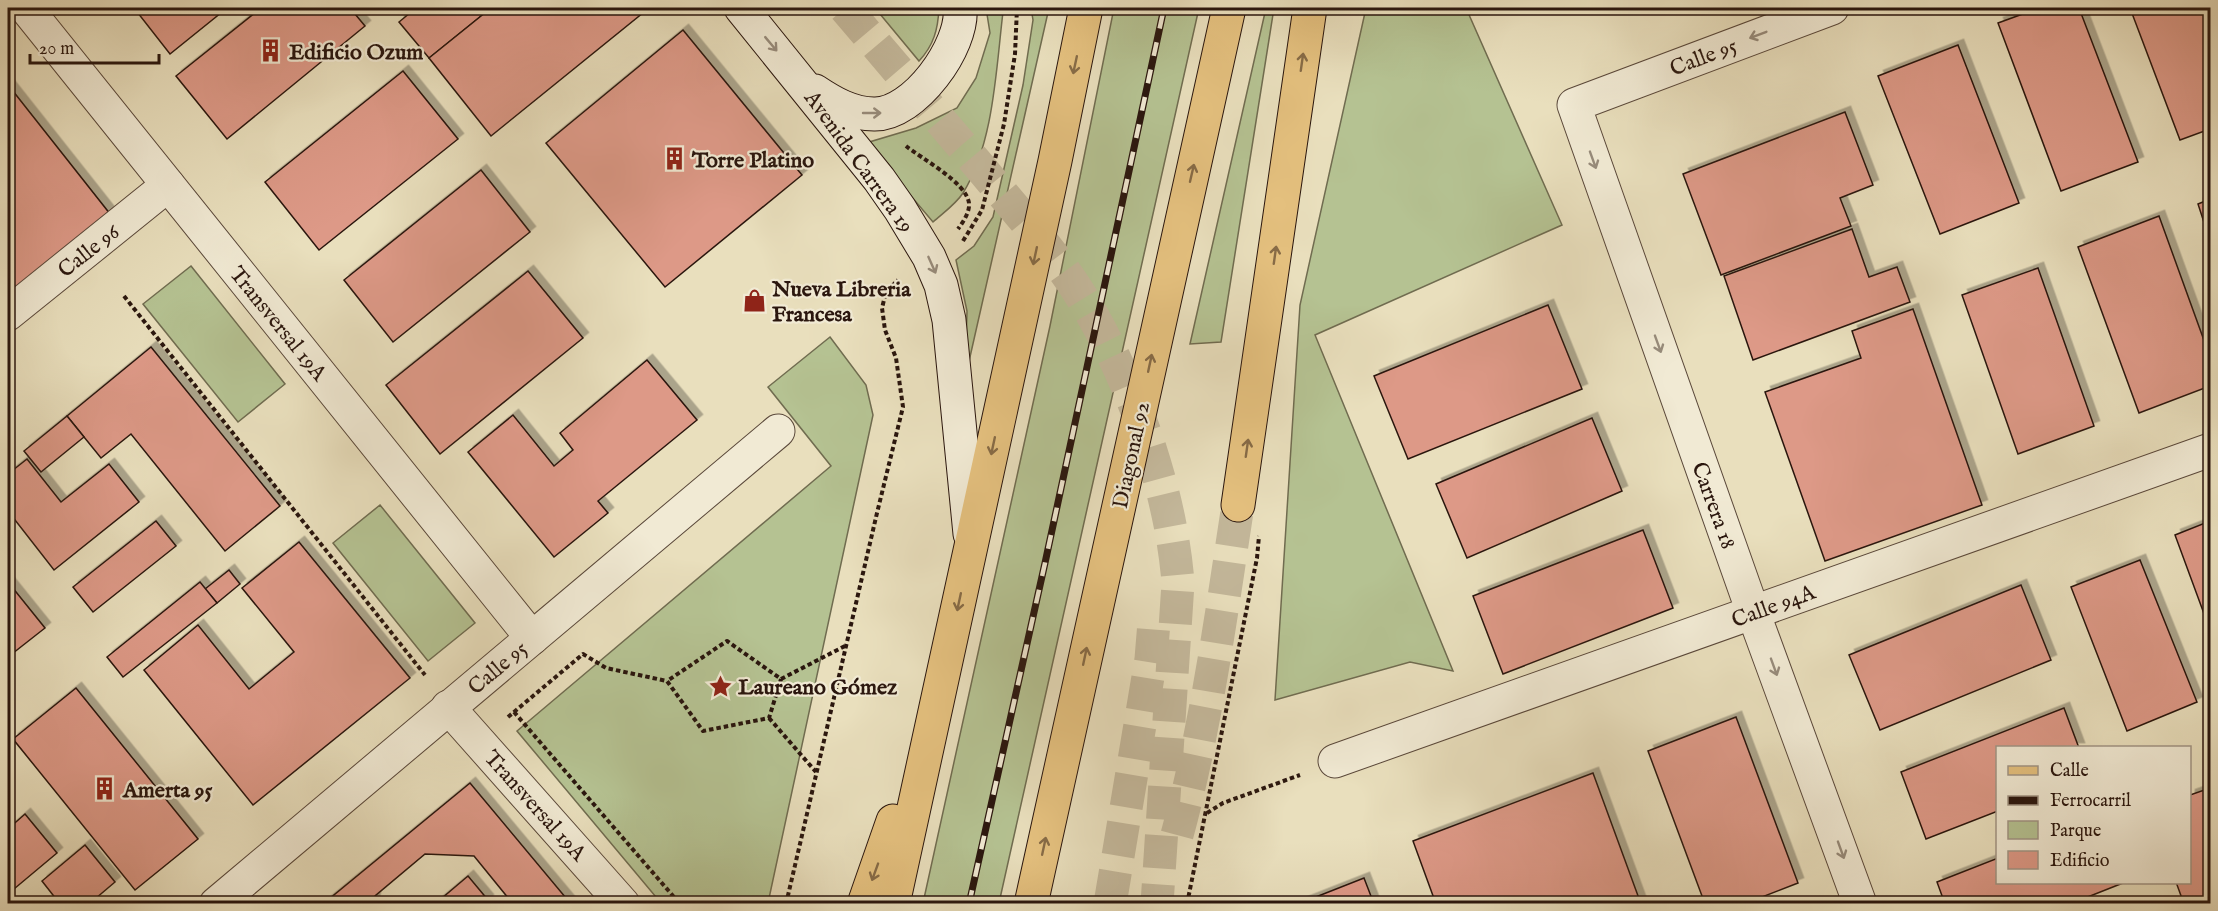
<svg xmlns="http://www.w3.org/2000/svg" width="2218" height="911" viewBox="0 0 2218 911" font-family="'IM FELL English',serif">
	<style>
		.green { fill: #b5c292; stroke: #706c50; stroke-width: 1.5 }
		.building { fill: #dd9987; stroke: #2a160e; stroke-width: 1.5; filter: url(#shadow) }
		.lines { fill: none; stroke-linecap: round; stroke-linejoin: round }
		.primary-tunnel { stroke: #c3b79a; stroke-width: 33; stroke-dasharray: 33 16; stroke-linecap: butt }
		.street-casing { stroke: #5a483a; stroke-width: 35 }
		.secondary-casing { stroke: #2a160e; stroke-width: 35 }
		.primary-casing { stroke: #2a160e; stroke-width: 35 }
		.path { stroke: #2a160e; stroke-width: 4; stroke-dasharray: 4.5 3; stroke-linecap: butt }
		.street { stroke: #f1ead4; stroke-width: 33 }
		.secondary { stroke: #f1ead4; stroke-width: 33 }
		.primary { stroke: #e4c07e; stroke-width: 33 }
		.rail-casing { stroke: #2a160e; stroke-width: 7 }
		.rail { stroke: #f1ead4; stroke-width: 4.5; stroke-dasharray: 14; stroke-linecap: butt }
		.oneway { stroke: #978b7b }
		.oneway2 { stroke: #876b46 }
		.labels { text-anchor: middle; stroke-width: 4.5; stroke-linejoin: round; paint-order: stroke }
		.poi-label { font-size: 22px; font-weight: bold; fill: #2a160e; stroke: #f1ead4; text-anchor: start }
		.street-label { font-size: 22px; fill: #2a160e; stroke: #f1ead4 }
	</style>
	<defs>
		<filter id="shadow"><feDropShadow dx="5.5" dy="-5.5" stdDeviation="0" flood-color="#0004"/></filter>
	</defs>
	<rect width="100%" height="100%" fill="#e9dfbd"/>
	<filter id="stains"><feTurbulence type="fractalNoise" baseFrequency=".00333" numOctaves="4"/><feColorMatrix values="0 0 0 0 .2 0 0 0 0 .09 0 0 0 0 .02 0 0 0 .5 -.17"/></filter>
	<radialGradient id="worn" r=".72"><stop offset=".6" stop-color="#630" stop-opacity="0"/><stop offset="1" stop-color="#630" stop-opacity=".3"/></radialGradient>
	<!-- green -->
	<g class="green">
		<path d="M875,8H939C938,29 934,45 919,61Z"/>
		<path d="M986,8H1002L1003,12C996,69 994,143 963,193C956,204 943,213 933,222L866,143L916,128L957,108L976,78L990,33Z"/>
		<path d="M1031,8H1049L965,379L967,311L956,260L974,246L993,217L1023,85L1033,20Z"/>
		<path d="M1114,8H1199L999,903H923L1050,326Z"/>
		<path d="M1266,8H1274L1221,342L1190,344Z"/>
		<path d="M1366,8H1466L1562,225L1315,335L1453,671L1410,662L1275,700L1300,305Z"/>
		<path d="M191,266L285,384L238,422L143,304Z"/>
		<path d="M830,337L866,385L873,415L768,903H661L517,731L831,466L768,387Z"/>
		<path d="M380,505L475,623L428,661L333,543Z"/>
	</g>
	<!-- building -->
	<g class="building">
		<path d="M134,8H227L170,54Z"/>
		<path d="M261,8H350L365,26L227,139L176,76Z"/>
		<path d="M416,8H491L429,58L399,22Z"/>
		<path d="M491,8H649L491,136L429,58Z"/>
		<path d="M2039,8H2079L2138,162L2061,191L1998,23Z"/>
		<path d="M2130,8H2210V129L2180,140Z"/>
		<path d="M683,30L802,175L665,287L546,143Z"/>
		<path d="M1958,45L2019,203L1940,234L1878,76Z"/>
		<path d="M403,71L458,139L319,250L265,182Z"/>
		<path d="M9,86L118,224L8,313V88Z"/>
		<path d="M1845,112L1873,185L1840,198L1851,226L1721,275L1683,174Z"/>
		<path d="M481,170L530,232L393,342L344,280Z"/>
		<path d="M2210,199V241L2198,204Z"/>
		<path d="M2159,216L2210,357V386L2139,413L2078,247Z"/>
		<path d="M1852,229L1869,277L1897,267L1910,302L1753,360L1724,276Z"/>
		<path d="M2038,268L2094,426L2018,454L1962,295Z"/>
		<path d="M528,271L583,338L440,454L386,385Z"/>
		<path d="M1548,305L1582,389L1408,459L1374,376Z"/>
		<path d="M1913,309L1982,505L1825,561L1765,392L1861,358L1852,331Z"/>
		<path d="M151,347L280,506L225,551L131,434L101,458L67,416Z"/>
		<path d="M647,360L697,420L598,501L608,513L554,557L468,452L513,415L554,466L573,450L560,433Z"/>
		<path d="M67,416L84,437L41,472L24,451Z"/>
		<path d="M1592,418L1622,491L1467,558L1436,484Z"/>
		<path d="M27,459L61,502L109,464L139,502L54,570L8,511V474Z"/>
		<path d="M156,521L176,546L93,612L73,587Z"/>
		<path d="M2210,521V630L2175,535Z"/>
		<path d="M1643,530L1673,608L1503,674L1473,596Z"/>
		<path d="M299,542L410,678L253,805L144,670L198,625L249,689L294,652L242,588Z"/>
		<path d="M2140,560L2197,702L2127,731L2071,587Z"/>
		<path d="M229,570L240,584L217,603L205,589Z"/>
		<path d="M8,582L45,628L8,657Z"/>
		<path d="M200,582L217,603L123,677L107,657Z"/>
		<path d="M2021,585L2051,660L1880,730L1849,655Z"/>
		<path d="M76,688L198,839L135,890L13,739Z"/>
		<path d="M2064,708L2079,748H1998V811L1926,839L1901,772Z"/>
		<path d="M1736,717L1798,883L1744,904H1705L1648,751Z"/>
		<path d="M1593,773L1641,904H1436L1413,841Z"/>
		<path d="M470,783L571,904H513L474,856L425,854L375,896L374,904H323Z"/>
		<path d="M2210,788V904H2184L2176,882H2190V795Z"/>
		<path d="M25,814L57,853L8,894V829Z"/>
		<path d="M85,845L115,882L89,904H60L42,881Z"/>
		<path d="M1998,858V882L2123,883L2070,904H1945L1937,882Z"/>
		<path d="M468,876L488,900L484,904H435Z"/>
		<path d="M1364,878L1374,904H1298Z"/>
	</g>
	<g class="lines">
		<!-- primary-tunnel -->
		<g class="primary-tunnel">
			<path d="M845,8C890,61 935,114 980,167C1012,206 1046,243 1074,285C1127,366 1171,486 1178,583L1157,904"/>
			<path d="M1177,835C1206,728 1221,616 1238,505"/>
			<path d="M1110,904L1151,659L1154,622"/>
		</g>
		<defs>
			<g id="street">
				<path d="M26,8L532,638"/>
				<path d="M1832,8L1574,105L1753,612L1860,904"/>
				<path d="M8,314L168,185"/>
				<path d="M448,707L623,904"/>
				<path d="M1335,761L2210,450"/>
				<path d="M216,904L778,431"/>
			</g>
			<g id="secondary">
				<path d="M741,8L879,179L900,209L929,257L941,285L949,320L970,534"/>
				<path d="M815,91C833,103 852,114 874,114C914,115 964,46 960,8"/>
			</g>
			<g id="primary">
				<path d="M1238,505L1310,8"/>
				<path d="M864,904L893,821"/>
				<path d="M893,904L1055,161L1086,8"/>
				<path d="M1031,904L1229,8"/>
			</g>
		</defs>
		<!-- street casing -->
		<use href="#street" class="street-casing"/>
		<!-- secondary casing -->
		<use href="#secondary" class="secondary-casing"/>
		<!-- primary casing -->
		<use href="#primary" class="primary-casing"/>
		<!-- path -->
		<g class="path">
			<path d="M906,146C922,159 966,182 969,203C970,212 963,222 958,229"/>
			<path d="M963,241L982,210L1004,124L1015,54L1017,8"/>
			<path d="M124,296L425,675"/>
			<path d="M781,679L845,646"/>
			<path d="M514,712L680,904"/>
			<path d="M508,717L583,654L606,668L667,681L703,731L769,718L781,679L727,641L667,681"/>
			<path d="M769,718L816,772"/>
			<path d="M1207,813L1223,803L1300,775"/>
			<path d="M786,904L877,513L903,407L896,358L885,330L882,308L886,292L898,280"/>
			<path d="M1187,904L1257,558L1259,536"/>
		</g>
		<!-- street -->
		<use href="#street" class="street"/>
		<!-- secondary -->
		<use href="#secondary" class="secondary"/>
		<!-- primary -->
		<use href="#primary" class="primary"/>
		<defs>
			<path id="rail" d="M969,904L1045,563L1164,8"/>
		</defs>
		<!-- rail casing -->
		<use href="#rail" class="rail-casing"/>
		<!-- rail -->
		<use href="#rail" class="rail"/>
	</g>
	<!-- one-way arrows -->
	<defs><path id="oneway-shaft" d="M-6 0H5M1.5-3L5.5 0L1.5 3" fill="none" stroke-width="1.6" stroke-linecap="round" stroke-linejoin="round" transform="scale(1.5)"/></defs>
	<g class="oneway">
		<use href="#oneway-shaft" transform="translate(1758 35) rotate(159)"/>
		<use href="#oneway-shaft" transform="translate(771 44) rotate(50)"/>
		<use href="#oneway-shaft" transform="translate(872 113)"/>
		<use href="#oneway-shaft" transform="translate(1593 160) rotate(70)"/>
		<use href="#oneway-shaft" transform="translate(932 265) rotate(66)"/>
		<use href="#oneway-shaft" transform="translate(1658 344) rotate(70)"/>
		<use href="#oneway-shaft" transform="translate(1774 667) rotate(70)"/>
		<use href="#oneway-shaft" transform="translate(1841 850) rotate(70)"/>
	</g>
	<g class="oneway2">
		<use href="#oneway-shaft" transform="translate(1302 62) rotate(-82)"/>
		<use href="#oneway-shaft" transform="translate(1075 65) rotate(102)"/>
		<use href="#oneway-shaft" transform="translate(1192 173) rotate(-77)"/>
		<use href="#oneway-shaft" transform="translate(1275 255) rotate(-82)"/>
		<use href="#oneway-shaft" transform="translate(1035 256) rotate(102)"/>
		<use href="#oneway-shaft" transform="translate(1150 363) rotate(-78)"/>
		<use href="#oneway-shaft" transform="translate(993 446) rotate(102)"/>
		<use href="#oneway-shaft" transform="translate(1247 448) rotate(-82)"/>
		<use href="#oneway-shaft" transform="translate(959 602) rotate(102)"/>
		<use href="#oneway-shaft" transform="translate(1085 656) rotate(-78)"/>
		<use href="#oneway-shaft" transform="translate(1044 846) rotate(-78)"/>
		<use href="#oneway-shaft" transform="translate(875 872) rotate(110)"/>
	</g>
	<!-- icons -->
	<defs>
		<symbol id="building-bare" viewBox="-9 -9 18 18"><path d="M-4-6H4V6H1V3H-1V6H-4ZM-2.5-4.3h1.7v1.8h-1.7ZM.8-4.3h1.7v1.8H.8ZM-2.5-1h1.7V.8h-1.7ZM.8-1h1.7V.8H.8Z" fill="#8f2418" stroke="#f1ead4" stroke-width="2.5" paint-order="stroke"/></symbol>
		<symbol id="shop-bare" viewBox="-9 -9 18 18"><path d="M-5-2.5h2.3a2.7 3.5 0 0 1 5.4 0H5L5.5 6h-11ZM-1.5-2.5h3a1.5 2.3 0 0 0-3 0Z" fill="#8f2418" stroke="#f1ead4" stroke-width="2.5" paint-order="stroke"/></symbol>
		<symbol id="sight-bare" viewBox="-9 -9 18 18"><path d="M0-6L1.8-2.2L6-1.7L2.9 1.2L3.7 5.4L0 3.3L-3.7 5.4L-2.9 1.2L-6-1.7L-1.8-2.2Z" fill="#8f2418" stroke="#f1ead4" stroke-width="2.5" paint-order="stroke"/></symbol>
	</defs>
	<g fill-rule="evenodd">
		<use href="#building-bare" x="254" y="34" width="33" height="33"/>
		<use href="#building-bare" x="658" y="142" width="33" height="33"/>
		<use href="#shop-bare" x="738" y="284" width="33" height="33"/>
		<use href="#sight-bare" x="704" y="670" width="33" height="33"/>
		<use href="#building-bare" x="88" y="772" width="33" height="33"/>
	</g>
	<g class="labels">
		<!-- poi labels -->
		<g class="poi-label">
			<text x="289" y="59">Edificio Ozum</text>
			<text x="692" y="167">Torre Platino</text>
			<text x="772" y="296">Nueva Libreria<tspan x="772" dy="25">Francesa</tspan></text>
			<text x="738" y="694">Laureano Gómez</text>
			<text x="123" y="797">Amerta 95</text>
		</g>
		<!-- street labels -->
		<g class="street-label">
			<text transform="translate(1703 56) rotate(-21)" y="8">Calle 95</text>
			<text transform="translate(860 161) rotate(54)" y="8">Avenida Carrera 19</text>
			<text transform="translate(88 250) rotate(-38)" y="8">Calle 96</text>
			<text transform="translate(279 323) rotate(51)" y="8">Transversal 19A</text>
			<text transform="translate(1130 455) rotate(-78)" y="8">Diagonal 92</text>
			<text transform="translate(1715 505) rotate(70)" y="8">Carrera 18</text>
			<text transform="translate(1773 605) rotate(-20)" y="8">Calle 94A</text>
			<text transform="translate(497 667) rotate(-40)" y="8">Calle 95</text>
			<text transform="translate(536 805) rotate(48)" y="8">Transversal 19A</text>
		</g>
	</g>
	<!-- margin -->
	<rect width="2218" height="911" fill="none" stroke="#e9dfbd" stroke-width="30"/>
	<rect x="9" y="9" width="2200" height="893" fill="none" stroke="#2a160e" stroke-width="3"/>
	<rect x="15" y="15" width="2188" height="881" fill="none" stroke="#2a160e" stroke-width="1.5"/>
	<!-- legend -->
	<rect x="1996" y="746" width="195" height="138" fill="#f1ead4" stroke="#a19585" stroke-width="1.5"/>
	<rect x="2008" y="766" width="30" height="9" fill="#e4c07e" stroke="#a19585" stroke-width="1.5"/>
	<text x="2050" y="776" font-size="18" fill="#2a160e">Calle</text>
	<rect x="2008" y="796" width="30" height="9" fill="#2a160e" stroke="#a19585" stroke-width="1.5"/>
	<text x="2050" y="806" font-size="18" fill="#2a160e">Ferrocarril</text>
	<rect x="2008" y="821" width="30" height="18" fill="#b5c292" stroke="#a19585" stroke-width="1.5"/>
	<text x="2050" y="836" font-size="18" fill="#2a160e">Parque</text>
	<rect x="2008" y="851" width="30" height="18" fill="#dd9987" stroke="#a19585" stroke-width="1.5"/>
	<text x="2050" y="866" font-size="18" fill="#2a160e">Edificio</text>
	<!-- scale -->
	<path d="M30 54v9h129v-9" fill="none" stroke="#2a160e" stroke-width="3"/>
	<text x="39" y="54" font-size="18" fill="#2a160e" stroke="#f1ead4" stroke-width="4.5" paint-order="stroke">20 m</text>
	<rect width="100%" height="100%" filter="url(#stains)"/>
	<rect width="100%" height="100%" fill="url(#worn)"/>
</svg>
